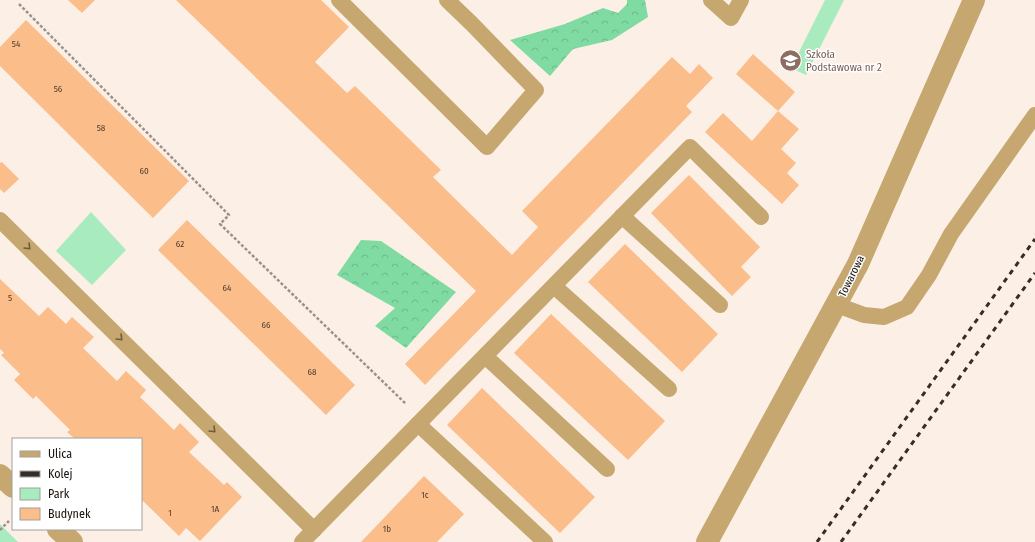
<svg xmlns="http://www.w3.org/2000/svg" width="1035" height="542" viewBox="0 0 1035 542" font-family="'Fira Sans Condensed',sans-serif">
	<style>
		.forest { fill: url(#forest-crowns) }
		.park { fill: #a8ebbe }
		.building { fill: #fbbd8a }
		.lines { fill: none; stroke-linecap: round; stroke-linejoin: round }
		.path { stroke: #9b9189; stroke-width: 2.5; stroke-dasharray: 3 2; stroke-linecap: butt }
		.service { stroke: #c5a76f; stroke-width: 16 }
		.minor { stroke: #c5a76f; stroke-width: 22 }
		.rail { stroke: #352e28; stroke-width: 3; stroke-dasharray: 5 5; stroke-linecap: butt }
		.oneway { stroke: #6e5c3e }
		.labels { text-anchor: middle; stroke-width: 3; stroke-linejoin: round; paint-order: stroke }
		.number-label { font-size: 9px; fill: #513c2c }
		.education-label { font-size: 11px; fill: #785e54; stroke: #fff; text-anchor: start }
		.street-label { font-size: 11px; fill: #18110c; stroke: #fff }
	</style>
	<defs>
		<pattern id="forest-crowns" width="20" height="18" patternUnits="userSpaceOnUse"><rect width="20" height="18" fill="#7fdba1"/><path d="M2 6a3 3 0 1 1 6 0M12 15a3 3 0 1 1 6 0" fill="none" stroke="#6dbb89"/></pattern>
	</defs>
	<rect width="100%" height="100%" fill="#fcefe6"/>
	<!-- forest -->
	<g class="forest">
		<path d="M627,0H645L648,17L612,40L573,49L550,76L510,40L565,24L603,8L618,13L627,4Z"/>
		<path d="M361,240L381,241L456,292L406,348L375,326L395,308L337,275Z"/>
	</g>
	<!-- park -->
	<g class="park">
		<path d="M825,0H844L806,75L791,68Z"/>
		<path d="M91,212L126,250L92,285L56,251Z"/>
		<path d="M0,524L18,542H0Z"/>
	</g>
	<!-- building -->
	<g class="building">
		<path d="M68,0H95L82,13Z"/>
		<path d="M176,0H321L349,27L315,62L347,93L355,86L441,170L433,177L512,255L538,227L522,211L672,57L690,74L699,64L713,78L686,106L692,112L425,385L405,364L476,291Z"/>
		<path d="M26,20L189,181L153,218L0,66V47Z"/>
		<path d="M753,54L795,92L778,111L799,129L781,149L796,163L787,173L799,185L782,204L705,132L723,113L752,141L778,111L736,74Z"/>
		<path d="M2,162L19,179L4,193L0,189V163Z"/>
		<path d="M689,175L760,247L741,267L751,277L732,296L651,213Z"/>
		<path d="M187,220L355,385L326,415L158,250Z"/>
		<path d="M625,244L718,334L682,372L588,282Z"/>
		<path d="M0,279L39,316L48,307L66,324L72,317L94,337L83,348L117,381L126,371L146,390L140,397L174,430L180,423L199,442L189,452L224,485L227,482L242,497L200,541L186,528L179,536L143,501L141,504V439H75L67,432L70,430L36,396L33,399L14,380L20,374L1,355L4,353L0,349Z"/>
		<path d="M551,314L665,421L628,460L514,353Z"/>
		<path d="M482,388L595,497L560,533L447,425Z"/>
		<path d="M424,476L464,514L437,542H361Z"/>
	</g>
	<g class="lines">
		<!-- path -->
		<g class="path">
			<path d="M19,4L229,215L220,224L406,404"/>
			<path d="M0,530L9,521"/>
		</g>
		<!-- service -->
		<g class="service">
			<path d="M339,0L487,147L536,90L472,24L447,0"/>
			<path d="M711,0L731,18L741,0"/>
			<path d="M622,216L720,305"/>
			<path d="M0,220L314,530"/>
			<path d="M554,286L669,389"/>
			<path d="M837,305L864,315L884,317L907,307L929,275L951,234L1035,115"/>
			<path d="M485,356L607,469"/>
			<path d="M418,424L545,542"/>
			<path d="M302,542L690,147L761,217"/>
		</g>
		<!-- minor -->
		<g class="minor">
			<path d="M0,475L13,487"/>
			<path d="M58,529L72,542"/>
			<path d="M707,542L858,264L974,0"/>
		</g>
		<!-- rail -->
		<g class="rail">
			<path d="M817,542L1035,239"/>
			<path d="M841,542L1035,273"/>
		</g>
	</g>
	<!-- one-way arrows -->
	<defs><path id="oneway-chevron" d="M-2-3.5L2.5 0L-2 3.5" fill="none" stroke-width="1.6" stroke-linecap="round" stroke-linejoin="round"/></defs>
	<g class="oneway">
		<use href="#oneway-chevron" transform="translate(28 247) rotate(45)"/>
		<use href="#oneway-chevron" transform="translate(120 338) rotate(45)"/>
		<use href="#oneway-chevron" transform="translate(213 430) rotate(45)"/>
	</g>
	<!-- icons -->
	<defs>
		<symbol id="school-disc" viewBox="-11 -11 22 22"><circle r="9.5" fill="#8d6e63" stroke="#fff"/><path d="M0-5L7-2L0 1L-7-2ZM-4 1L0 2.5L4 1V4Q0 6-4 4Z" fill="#fff"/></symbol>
	</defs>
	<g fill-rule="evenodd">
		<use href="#school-disc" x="778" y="48" width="25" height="25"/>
	</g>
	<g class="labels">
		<!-- number labels -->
		<g class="number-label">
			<text x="16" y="47">54</text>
			<text x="58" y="92">56</text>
			<text x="101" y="131">58</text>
			<text x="144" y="174">60</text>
			<text x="180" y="247">62</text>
			<text x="227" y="291">64</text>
			<text x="10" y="301">5</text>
			<text x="266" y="328">66</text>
			<text x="312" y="375">68</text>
			<text x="425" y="498">1c</text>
			<text x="215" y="512">1A</text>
			<text x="170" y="516">1</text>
			<text x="387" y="532">1b</text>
		</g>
		<!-- education labels -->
		<g class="education-label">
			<text x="806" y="58">Szkoła<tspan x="806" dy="13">Podstawowa nr 2</tspan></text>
		</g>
		<!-- street labels -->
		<g class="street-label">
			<text transform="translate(851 276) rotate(-64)" y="4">Towarowa</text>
		</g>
	</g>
	<!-- legend -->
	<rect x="12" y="438" width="130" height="92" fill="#ffffff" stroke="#a3a09e"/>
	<rect x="20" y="451" width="20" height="6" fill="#c5a76f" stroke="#a3a09e"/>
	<text x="48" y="458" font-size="12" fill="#18110c">Ulica</text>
	<rect x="20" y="471" width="20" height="6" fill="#352e28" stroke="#a3a09e"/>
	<text x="48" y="478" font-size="12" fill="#18110c">Kolej</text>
	<rect x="20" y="488" width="20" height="12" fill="#a8ebbe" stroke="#a3a09e"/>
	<text x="48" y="498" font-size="12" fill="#18110c">Park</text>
	<rect x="20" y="508" width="20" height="12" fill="#fbbd8a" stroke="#a3a09e"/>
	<text x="48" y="518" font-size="12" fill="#18110c">Budynek</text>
</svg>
